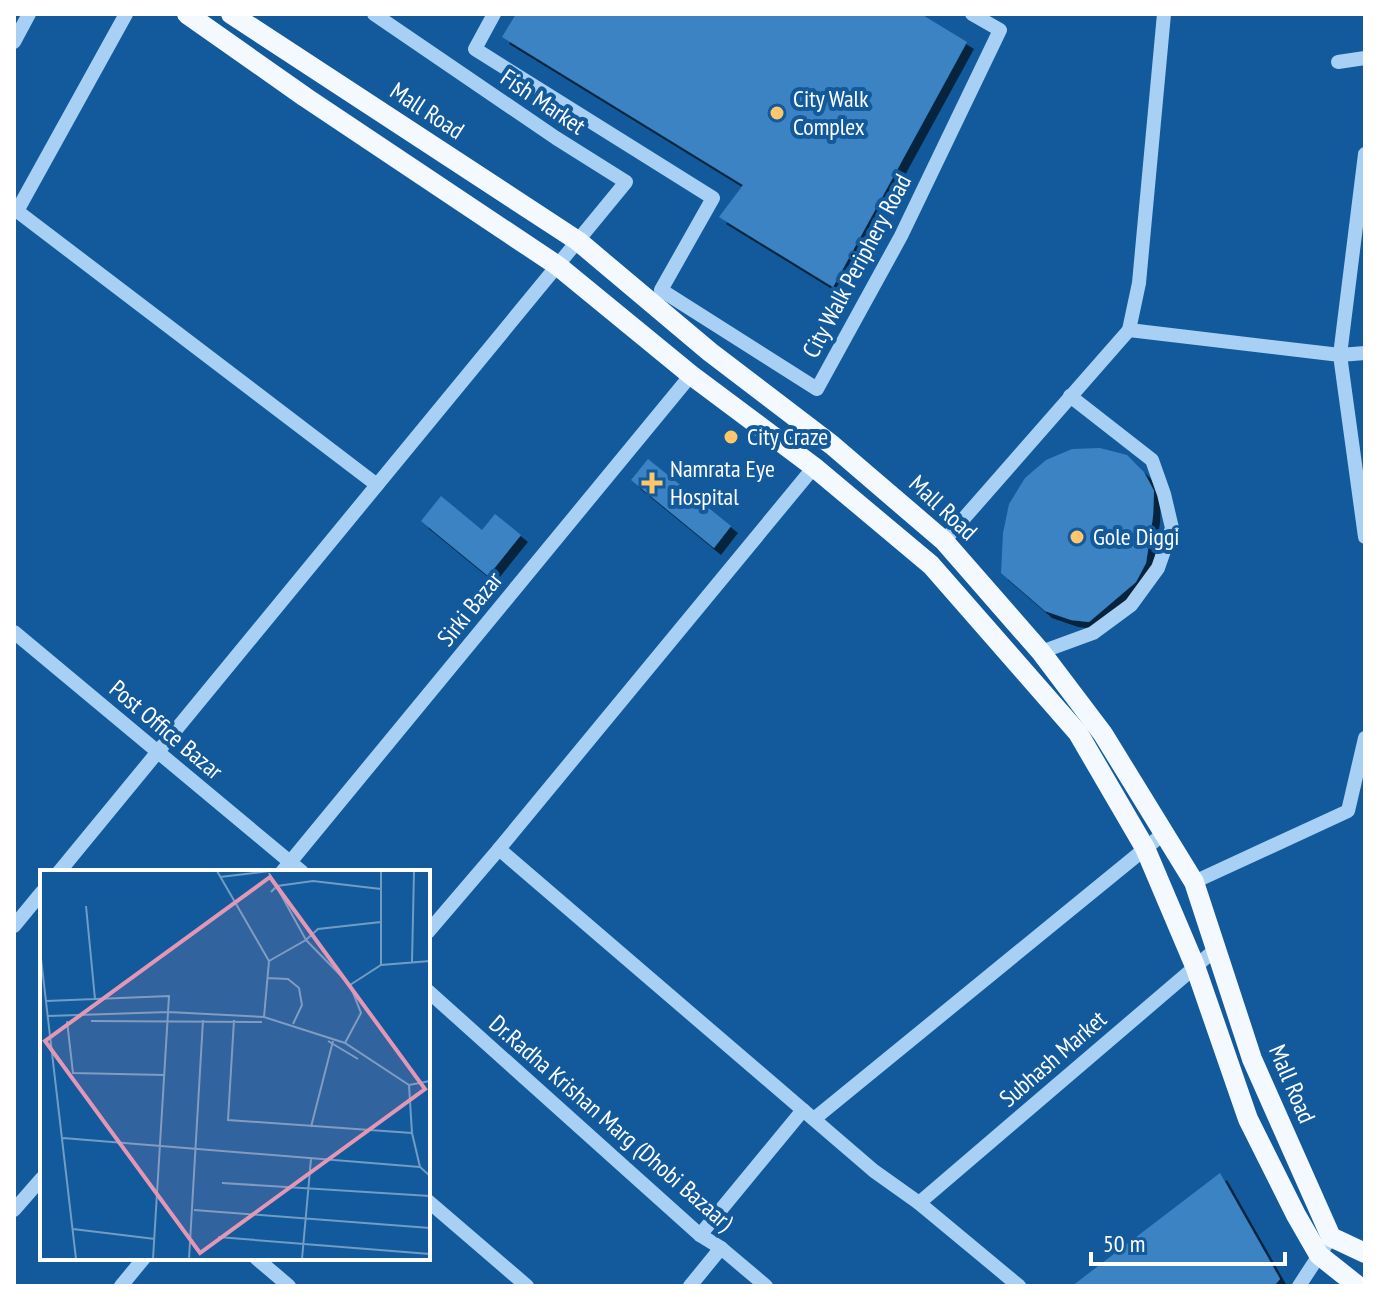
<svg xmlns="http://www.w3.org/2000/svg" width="1379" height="1300" viewBox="0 0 1379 1300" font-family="'PT Sans Narrow',sans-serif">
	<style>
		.building { fill: #3b83c3; filter: url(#shadow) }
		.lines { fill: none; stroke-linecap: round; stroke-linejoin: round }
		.minor { stroke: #a7d0f4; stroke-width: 14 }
		.major { stroke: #f4f9ff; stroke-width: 20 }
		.poi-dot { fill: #ffc76a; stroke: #125a9c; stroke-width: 3 }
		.labels { text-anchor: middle; stroke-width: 8; stroke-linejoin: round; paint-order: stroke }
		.poi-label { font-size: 24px; fill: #fff; stroke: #125a9c; text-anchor: start }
		.street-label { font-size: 24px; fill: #fff; stroke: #125a9c }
		.inset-road { fill: none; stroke: #719cc4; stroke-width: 2 }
		.view { fill: #e497b5; fill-opacity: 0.15; stroke: #e497b5; stroke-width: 4 }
		.inset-edge { fill: none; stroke: #fff; stroke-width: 4 }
	</style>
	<defs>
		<filter id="shadow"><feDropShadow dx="7" dy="7" stdDeviation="0" flood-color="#0009"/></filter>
	</defs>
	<rect width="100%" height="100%" fill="#125a9c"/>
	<!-- building -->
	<g class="building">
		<path d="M516,14H921L967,42L833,287L719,217L743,185L502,37Z"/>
		<path d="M1100,448L1127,455L1144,472L1154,491L1153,516L1146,563L1136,582L1089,622L1071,620L1045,611L1001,573L1003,533L1009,504L1025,478L1046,460L1072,449Z"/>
		<path d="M648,459L731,526L714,548L631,480Z"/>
		<path d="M441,496L482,530L495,514L521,535L488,576L421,521Z"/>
		<path d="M1220,1173L1280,1279L1274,1286H1072Z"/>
	</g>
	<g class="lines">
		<!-- minor -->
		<g class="minor">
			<path d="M126,14L17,211L377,485"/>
			<path d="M494,14L475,49L713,198L661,290L817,389L901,236L1000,30L972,14"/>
			<path d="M14,42L29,14"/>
			<path d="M1338,62L1365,58"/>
			<path d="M1365,154L1340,355L1365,353"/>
			<path d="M1129,330L1340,355L1365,537"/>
			<path d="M814,467L499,849L874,1171L919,1203L1019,1286"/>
			<path d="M944,541L1129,330L1139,283L1164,14"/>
			<path d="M14,632L302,872"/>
			<path d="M1041,652L1093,633L1131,605L1158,568L1172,528L1164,494L1152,460L1070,396"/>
			<path d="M59,872L626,182L556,138L374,14"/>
			<path d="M282,872L691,375"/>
			<path d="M1194,882L1348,811L1365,738"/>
			<path d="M14,926L42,892"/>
			<path d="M428,932L499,849"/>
			<path d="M428,991L700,1235L721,1248L766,1286"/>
			<path d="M814,1119L1163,834"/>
			<path d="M428,1201L527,1286"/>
			<path d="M919,1203L1216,949"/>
			<path d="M14,1210L42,1178"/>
			<path d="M700,1235L803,1110"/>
			<path d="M256,1258L289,1286"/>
			<path d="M121,1286L144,1258"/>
			<path d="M690,1286L721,1248"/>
			<path d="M1299,1286L1331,1237"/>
		</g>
		<!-- major -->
		<g class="major">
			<path d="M187,14L305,97L558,266L691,375L814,467L931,565L1078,733L1145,848L1195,966L1248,1119L1296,1215L1319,1255L1358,1286"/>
			<path d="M231,14L578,241L710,352L832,445L944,541L1041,652L1103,734L1194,882L1252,1059L1331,1237L1365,1253"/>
		</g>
	</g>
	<!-- markers -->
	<g class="poi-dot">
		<circle cx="777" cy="113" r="8"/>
		<circle cx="731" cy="437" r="8"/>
		<path d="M648 471h8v8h8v8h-8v8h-8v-8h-8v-8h8z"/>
		<circle cx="1077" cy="537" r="8"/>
	</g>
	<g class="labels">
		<!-- poi labels -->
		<g class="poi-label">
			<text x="793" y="107">City Walk<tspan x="793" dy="28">Complex</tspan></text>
			<text x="747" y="445">City Craze</text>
			<text x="670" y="477">Namrata Eye<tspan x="670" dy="28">Hospital</tspan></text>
			<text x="1093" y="545">Gole Diggi</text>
		</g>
		<!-- street labels -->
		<g class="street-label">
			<text transform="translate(543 102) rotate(34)" y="8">Fish Market</text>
			<text transform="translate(427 111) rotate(33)" y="8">Mall Road</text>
			<text transform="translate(857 266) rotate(-62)" y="8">City Walk Periphery Road</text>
			<text transform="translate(943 508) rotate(43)" y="8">Mall Road</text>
			<text transform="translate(470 609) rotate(-51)" y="8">Sirki Bazar</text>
			<text transform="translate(166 730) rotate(40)" y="8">Post Office Bazar</text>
			<text transform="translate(1053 1059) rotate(-41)" y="8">Subhash Market</text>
			<text transform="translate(1292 1084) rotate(67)" y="8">Mall Road</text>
			<text transform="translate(611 1123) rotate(41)" y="8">Dr.Radha Krishan Marg (Dhobi Bazaar)</text>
		</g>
	</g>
	<!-- overview -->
	<g transform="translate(40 870)">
		<rect width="390" height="390" fill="#125a9c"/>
		<path class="inset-road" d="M177,1L229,91L224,147M341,1V95M229,3L266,70L278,59L341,52M180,7L230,1M231,22L237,16L273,11L341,19M46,36L55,129M0,80L36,389M229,91L266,70L310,115L321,143L305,173M372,92L374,1M227,108L248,109L259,118L262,135L253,154M310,115L341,95L390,91M6,131L129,126L113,389M8,146L128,142L224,147L305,173L369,215L390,211M194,150L188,250L372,263M27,151L33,203L124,205M51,151L222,152M288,171L318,189M369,215L372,263L380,297L390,306M271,257L293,171M23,268L380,297M182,313L390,326M154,340L390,358M33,359L115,369M178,367L390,384M149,389L163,150M262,389L271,289"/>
		<path class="view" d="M230,7L385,219L160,383L5,171Z"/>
		<rect width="390" height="390" class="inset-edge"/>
	</g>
	<!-- border -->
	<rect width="1379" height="1300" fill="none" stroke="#ffffff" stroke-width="32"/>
	<!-- scale -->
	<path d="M1091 1252v12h194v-12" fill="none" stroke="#ffffff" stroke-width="4"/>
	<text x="1103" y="1252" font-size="24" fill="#ffffff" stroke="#125a9c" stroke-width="6" paint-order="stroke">50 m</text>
</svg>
